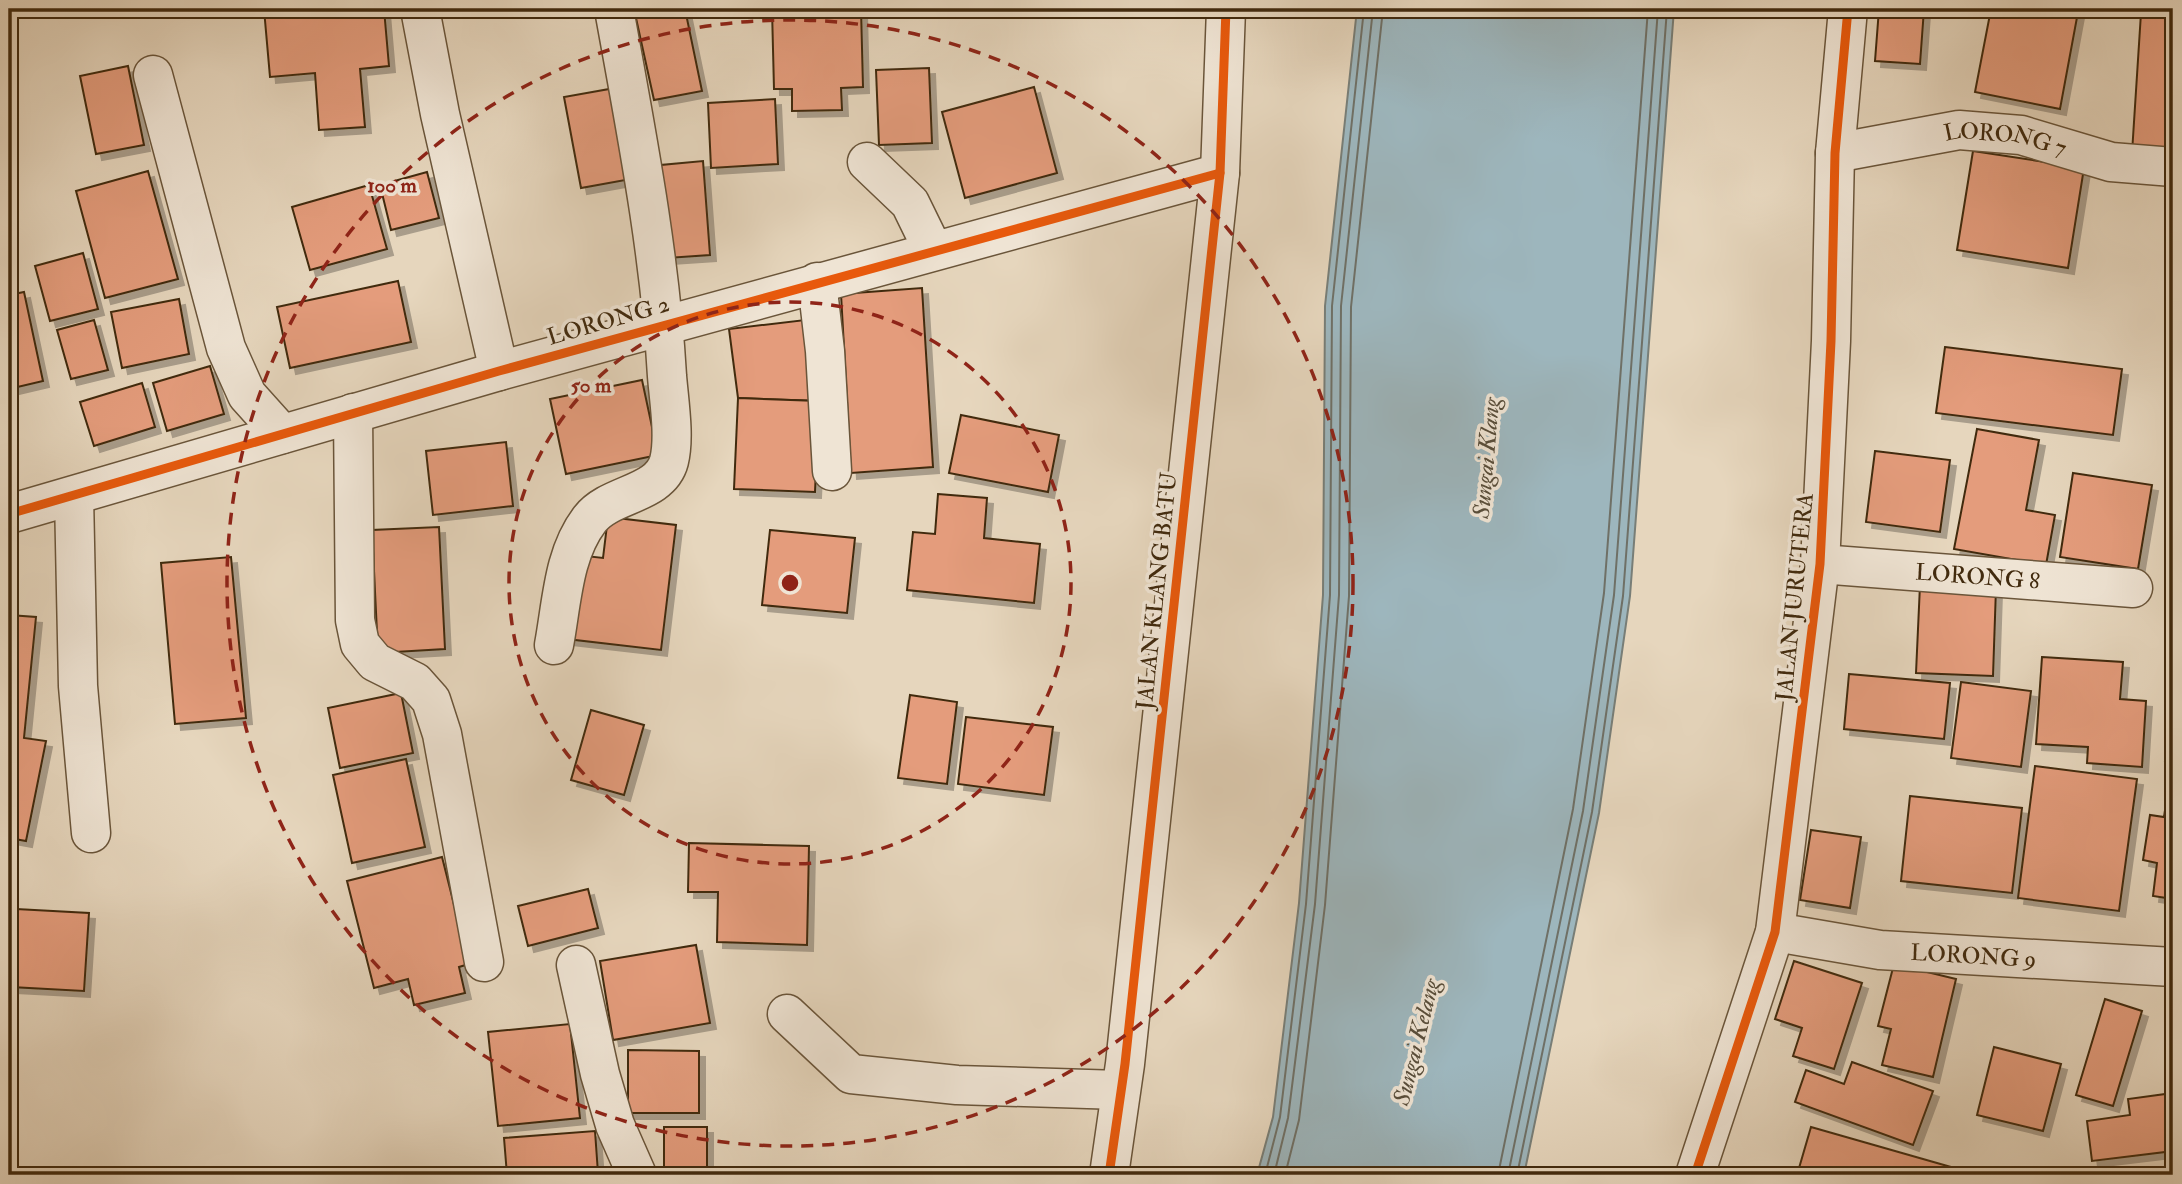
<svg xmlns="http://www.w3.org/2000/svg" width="2182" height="1184" viewBox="0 0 2182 1184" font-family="'IM FELL Double Pica',serif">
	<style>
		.water { fill: #9db6bd; stroke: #787e77; stroke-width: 2 }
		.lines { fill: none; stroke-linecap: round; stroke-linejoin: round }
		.shore { stroke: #6f7066; stroke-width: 2 }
		.building { fill: #e49c7c; stroke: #412a0e; stroke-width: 2; filter: url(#shadow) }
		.minor-casing { stroke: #6a553a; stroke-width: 41 }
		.minor { stroke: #efe4d4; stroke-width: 38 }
		.cycleway-casing { stroke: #efe4d4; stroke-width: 13 }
		.cycleway { stroke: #e8590c; stroke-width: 9 }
		.ring { fill: none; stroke: #8f2418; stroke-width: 3.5; stroke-dasharray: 12 9 }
		.labels { text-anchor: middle; stroke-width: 7; stroke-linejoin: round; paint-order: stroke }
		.street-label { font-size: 23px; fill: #412a0e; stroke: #efe4d4 }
		.water-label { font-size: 24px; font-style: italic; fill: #584d3a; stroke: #efe4d4 }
		.centre { fill: #8f2418; stroke: #efe4d4; stroke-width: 3.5 }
		.ring-label { font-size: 21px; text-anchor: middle; font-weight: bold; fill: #8f2418; stroke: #efe4d4; stroke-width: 7; stroke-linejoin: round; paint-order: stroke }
	</style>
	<defs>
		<filter id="shadow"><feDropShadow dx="6" dy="6" stdDeviation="0" flood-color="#0004"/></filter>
	</defs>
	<rect width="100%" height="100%" fill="#e6d6bd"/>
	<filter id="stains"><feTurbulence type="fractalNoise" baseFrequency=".00286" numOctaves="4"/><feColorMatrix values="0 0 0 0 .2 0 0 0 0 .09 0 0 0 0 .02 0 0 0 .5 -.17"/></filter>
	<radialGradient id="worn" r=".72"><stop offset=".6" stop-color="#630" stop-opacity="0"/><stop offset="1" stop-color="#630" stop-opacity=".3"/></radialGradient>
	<!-- water -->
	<path class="water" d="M1357,9H1674L1630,596L1599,813L1524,1175H1257L1273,1117L1299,903L1323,595L1325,306Z"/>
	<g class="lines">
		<!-- shore -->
		<g class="shore">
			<path d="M1265,1175L1280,1117L1306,904L1330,595L1332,306L1364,9"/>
			<path d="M1274,1175L1288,1118L1315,904L1339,595L1341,306L1373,9"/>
			<path d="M1285,1175L1299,1120L1325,905L1349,596L1351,307L1383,9"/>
			<path d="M1498,1175L1573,809L1604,593L1648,9"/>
			<path d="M1508,1175L1583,811L1614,595L1658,9"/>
			<path d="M1517,1175L1592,812L1623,596L1667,9"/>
		</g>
	</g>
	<!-- building -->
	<g class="building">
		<path d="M264,9H384L389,66L360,69L365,127L319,130L315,73L270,77Z"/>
		<path d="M634,9H685L702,91L654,100Z"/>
		<path d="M772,9H861L863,87L841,88L842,110L792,111V89H774Z"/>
		<path d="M933,9H1027V11Z"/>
		<path d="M1879,9H1924L1920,64L1875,61Z"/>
		<path d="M1991,9H2063L2078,12L2060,109L1975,92Z"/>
		<path d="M2141,13L2173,14V156L2132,153Z"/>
		<path d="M128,66L144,145L96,154L80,76Z"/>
		<path d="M929,68L932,143L879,145L876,70Z"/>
		<path d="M1034,87L1057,173L965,198L942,112Z"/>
		<path d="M615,88L631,179L581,188L564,97Z"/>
		<path d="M775,99L778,164L711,168L708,103Z"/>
		<path d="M1973,151L2084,168L2068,268L1957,250Z"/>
		<path d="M703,161L710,255L667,258L661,165Z"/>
		<path d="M148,171L178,279L105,298L76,191Z"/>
		<path d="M427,172L439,218L391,230L380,185Z"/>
		<path d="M369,185L387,249L310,270L292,207Z"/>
		<path d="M83,253L98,309L50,321L35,266Z"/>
		<path d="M398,281L411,342L290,368L277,307Z"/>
		<path d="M922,288L933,467L851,473L841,294Z"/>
		<path d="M24,292L43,381L9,389V295Z"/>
		<path d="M179,299L189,354L122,368L111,312Z"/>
		<path d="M94,320L108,370L71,379L57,330Z"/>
		<path d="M805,320L819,401L738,398L729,329Z"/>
		<path d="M1945,347L2122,369L2113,435L1936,413Z"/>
		<path d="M210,366L224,414L167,431L153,383Z"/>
		<path d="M642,380L658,455L566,474L550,399Z"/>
		<path d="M142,383L155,427L94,446L80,402Z"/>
		<path d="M738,398L819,401L815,492L734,489Z"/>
		<path d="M961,415L1059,435L1048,492L949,473Z"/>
		<path d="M1977,429L2039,440L2026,510L2055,515L2046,565L1954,549Z"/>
		<path d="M506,442L513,506L433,515L426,451Z"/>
		<path d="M1875,451L1950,460L1940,532L1866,522Z"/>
		<path d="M2073,473L2152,485L2138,569L2060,557Z"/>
		<path d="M938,494L987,498L984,538L1040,544L1034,603L907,590L913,532L935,534Z"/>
		<path d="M608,517L676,525L661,650L567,639L577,555L603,558Z"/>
		<path d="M439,527L445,649L378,653L372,530Z"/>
		<path d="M770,530L855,538L847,613L762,605Z"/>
		<path d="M231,557L246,718L175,724L161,563Z"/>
		<path d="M1920,585L1996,588L1993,676L1916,673Z"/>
		<path d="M9,615L36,617L24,738L46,741L26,841L9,838Z"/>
		<path d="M2042,657L2123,662L2120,699L2146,701L2142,767L2087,763L2088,747L2036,744Z"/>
		<path d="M1849,674L1950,683L1944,739L1844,729Z"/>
		<path d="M1961,682L2031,691L2021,767L1951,758Z"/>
		<path d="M401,693L413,753L340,768L328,708Z"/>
		<path d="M910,695L957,702L947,784L898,778Z"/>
		<path d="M2168,704L2173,705V761H2165Z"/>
		<path d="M591,710L644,725L624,795L571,780Z"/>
		<path d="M966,717L1053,727L1044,795L958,784Z"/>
		<path d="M406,759L425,847L352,863L333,775Z"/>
		<path d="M2035,766L2137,779L2119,911L2018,898Z"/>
		<path d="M2168,790L2173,791V899L2153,896L2157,863L2143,860L2150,815L2164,817Z"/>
		<path d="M1910,796L2022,808L2012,893L1901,881Z"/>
		<path d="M1811,830L1861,837L1850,908L1800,900Z"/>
		<path d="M689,843L809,846L807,945L717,942L718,892H688Z"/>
		<path d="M442,857L469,964L459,967L465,993L414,1005L408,979L374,988L347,881Z"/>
		<path d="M588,889L598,928L528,946L518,906Z"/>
		<path d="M16,909L89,913L84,991L11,987Z"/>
		<path d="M696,945L710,1023L613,1040L600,961Z"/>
		<path d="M1794,961L1862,983L1834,1069L1793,1056L1802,1028L1775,1019Z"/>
		<path d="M1894,964L1956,979L1933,1077L1882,1065L1891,1029L1878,1026Z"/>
		<path d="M2105,999L2142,1011L2113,1106L2076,1095Z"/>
		<path d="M570,1024L580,1118L498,1126L488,1032Z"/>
		<path d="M1994,1047L2061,1064L2043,1131L1977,1115Z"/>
		<path d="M628,1050L699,1051V1113H628Z"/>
		<path d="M1852,1062L1933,1091L1913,1145L1795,1102L1806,1070L1844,1084Z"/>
		<path d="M2173,1093V1151L2092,1161L2087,1121L2130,1115L2128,1099Z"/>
		<rect x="664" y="1127" width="43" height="48"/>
		<path d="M1811,1127L1979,1175H1797Z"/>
		<path d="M595,1131L598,1173L507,1175L504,1138Z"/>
	</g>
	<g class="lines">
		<defs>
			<g id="minor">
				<path d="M420,9L440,114L499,371"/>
				<path d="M153,75L226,348L247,395L282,434"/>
				<path id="s1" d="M1835,153L1959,130L2021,135L2111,162L2173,167"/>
				<path d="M867,162L910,203L933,250"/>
				<path d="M817,282L825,351L832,471"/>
				<path d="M353,413L355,620L360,644L375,662L415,682L431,700L442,734L484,962"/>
				<path d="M74,496L78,686L91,833"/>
				<path d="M9,514L499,371L1220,173"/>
				<path id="s2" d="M1820,564L2133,588"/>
				<path d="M554,645C562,602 563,554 590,519C610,493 660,495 669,461C675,437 669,401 667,376C660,252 636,131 614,9"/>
				<path id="s3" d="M1775,932L1880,950L2173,967"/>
				<path d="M576,965L600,1074L615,1125L637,1175"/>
				<path d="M787,1014L851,1074L957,1085L1120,1090"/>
				<path d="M1109,1175L1125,1064L1220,173L1226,9"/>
				<path d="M1695,1175L1775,932L1820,564L1831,341L1835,153L1848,9"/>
			</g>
		</defs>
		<!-- minor casing -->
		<use href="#minor" class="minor-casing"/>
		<!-- minor -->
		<use href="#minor" class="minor"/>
		<defs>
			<g id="cycleway">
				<path d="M9,514L499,371L1220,173"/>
				<path d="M1109,1175L1125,1064L1220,173L1226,9"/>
				<path d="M1695,1175L1775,932L1820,564L1831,341L1835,153L1848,9"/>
			</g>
		</defs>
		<!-- cycleway casing -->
		<use href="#cycleway" class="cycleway-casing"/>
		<!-- cycleway -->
		<use href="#cycleway" class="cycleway"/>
	</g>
	<!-- distance rings -->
	<g class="ring">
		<circle cx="790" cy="583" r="281"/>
		<circle cx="790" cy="583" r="563"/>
	</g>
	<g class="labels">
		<!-- street labels -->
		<g class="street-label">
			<text dy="8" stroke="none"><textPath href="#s1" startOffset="173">LORONG 7</textPath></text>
			<text transform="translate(608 320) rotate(-16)" y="8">LORONG 2</text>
			<text dy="8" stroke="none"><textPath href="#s2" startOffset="158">LORONG 8</textPath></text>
			<text transform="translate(1156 591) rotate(-84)" y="8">JALAN KLANG BATU</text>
			<text transform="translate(1794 597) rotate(-84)" y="8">JALAN JURUTERA</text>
			<text dy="8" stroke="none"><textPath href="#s3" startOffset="200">LORONG 9</textPath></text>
		</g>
		<!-- water labels -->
		<g class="water-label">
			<text transform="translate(1486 458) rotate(-85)" y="8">Sungai Klang</text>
			<text transform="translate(1416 1042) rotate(-76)" y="8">Sungai Kelang</text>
		</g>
	</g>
	<circle cx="790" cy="583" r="10" class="centre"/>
	<g class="ring-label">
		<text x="392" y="192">100 m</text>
		<text x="591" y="392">50 m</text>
	</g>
	<!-- margin -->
	<rect width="2182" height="1184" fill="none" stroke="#e6d6bd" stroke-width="35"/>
	<rect x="10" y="10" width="2161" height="1163" fill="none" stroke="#412a0e" stroke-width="3.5"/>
	<rect x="18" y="18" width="2147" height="1149" fill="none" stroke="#412a0e" stroke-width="2"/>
	<rect width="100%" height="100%" filter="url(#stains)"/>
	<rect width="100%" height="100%" fill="url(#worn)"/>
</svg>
